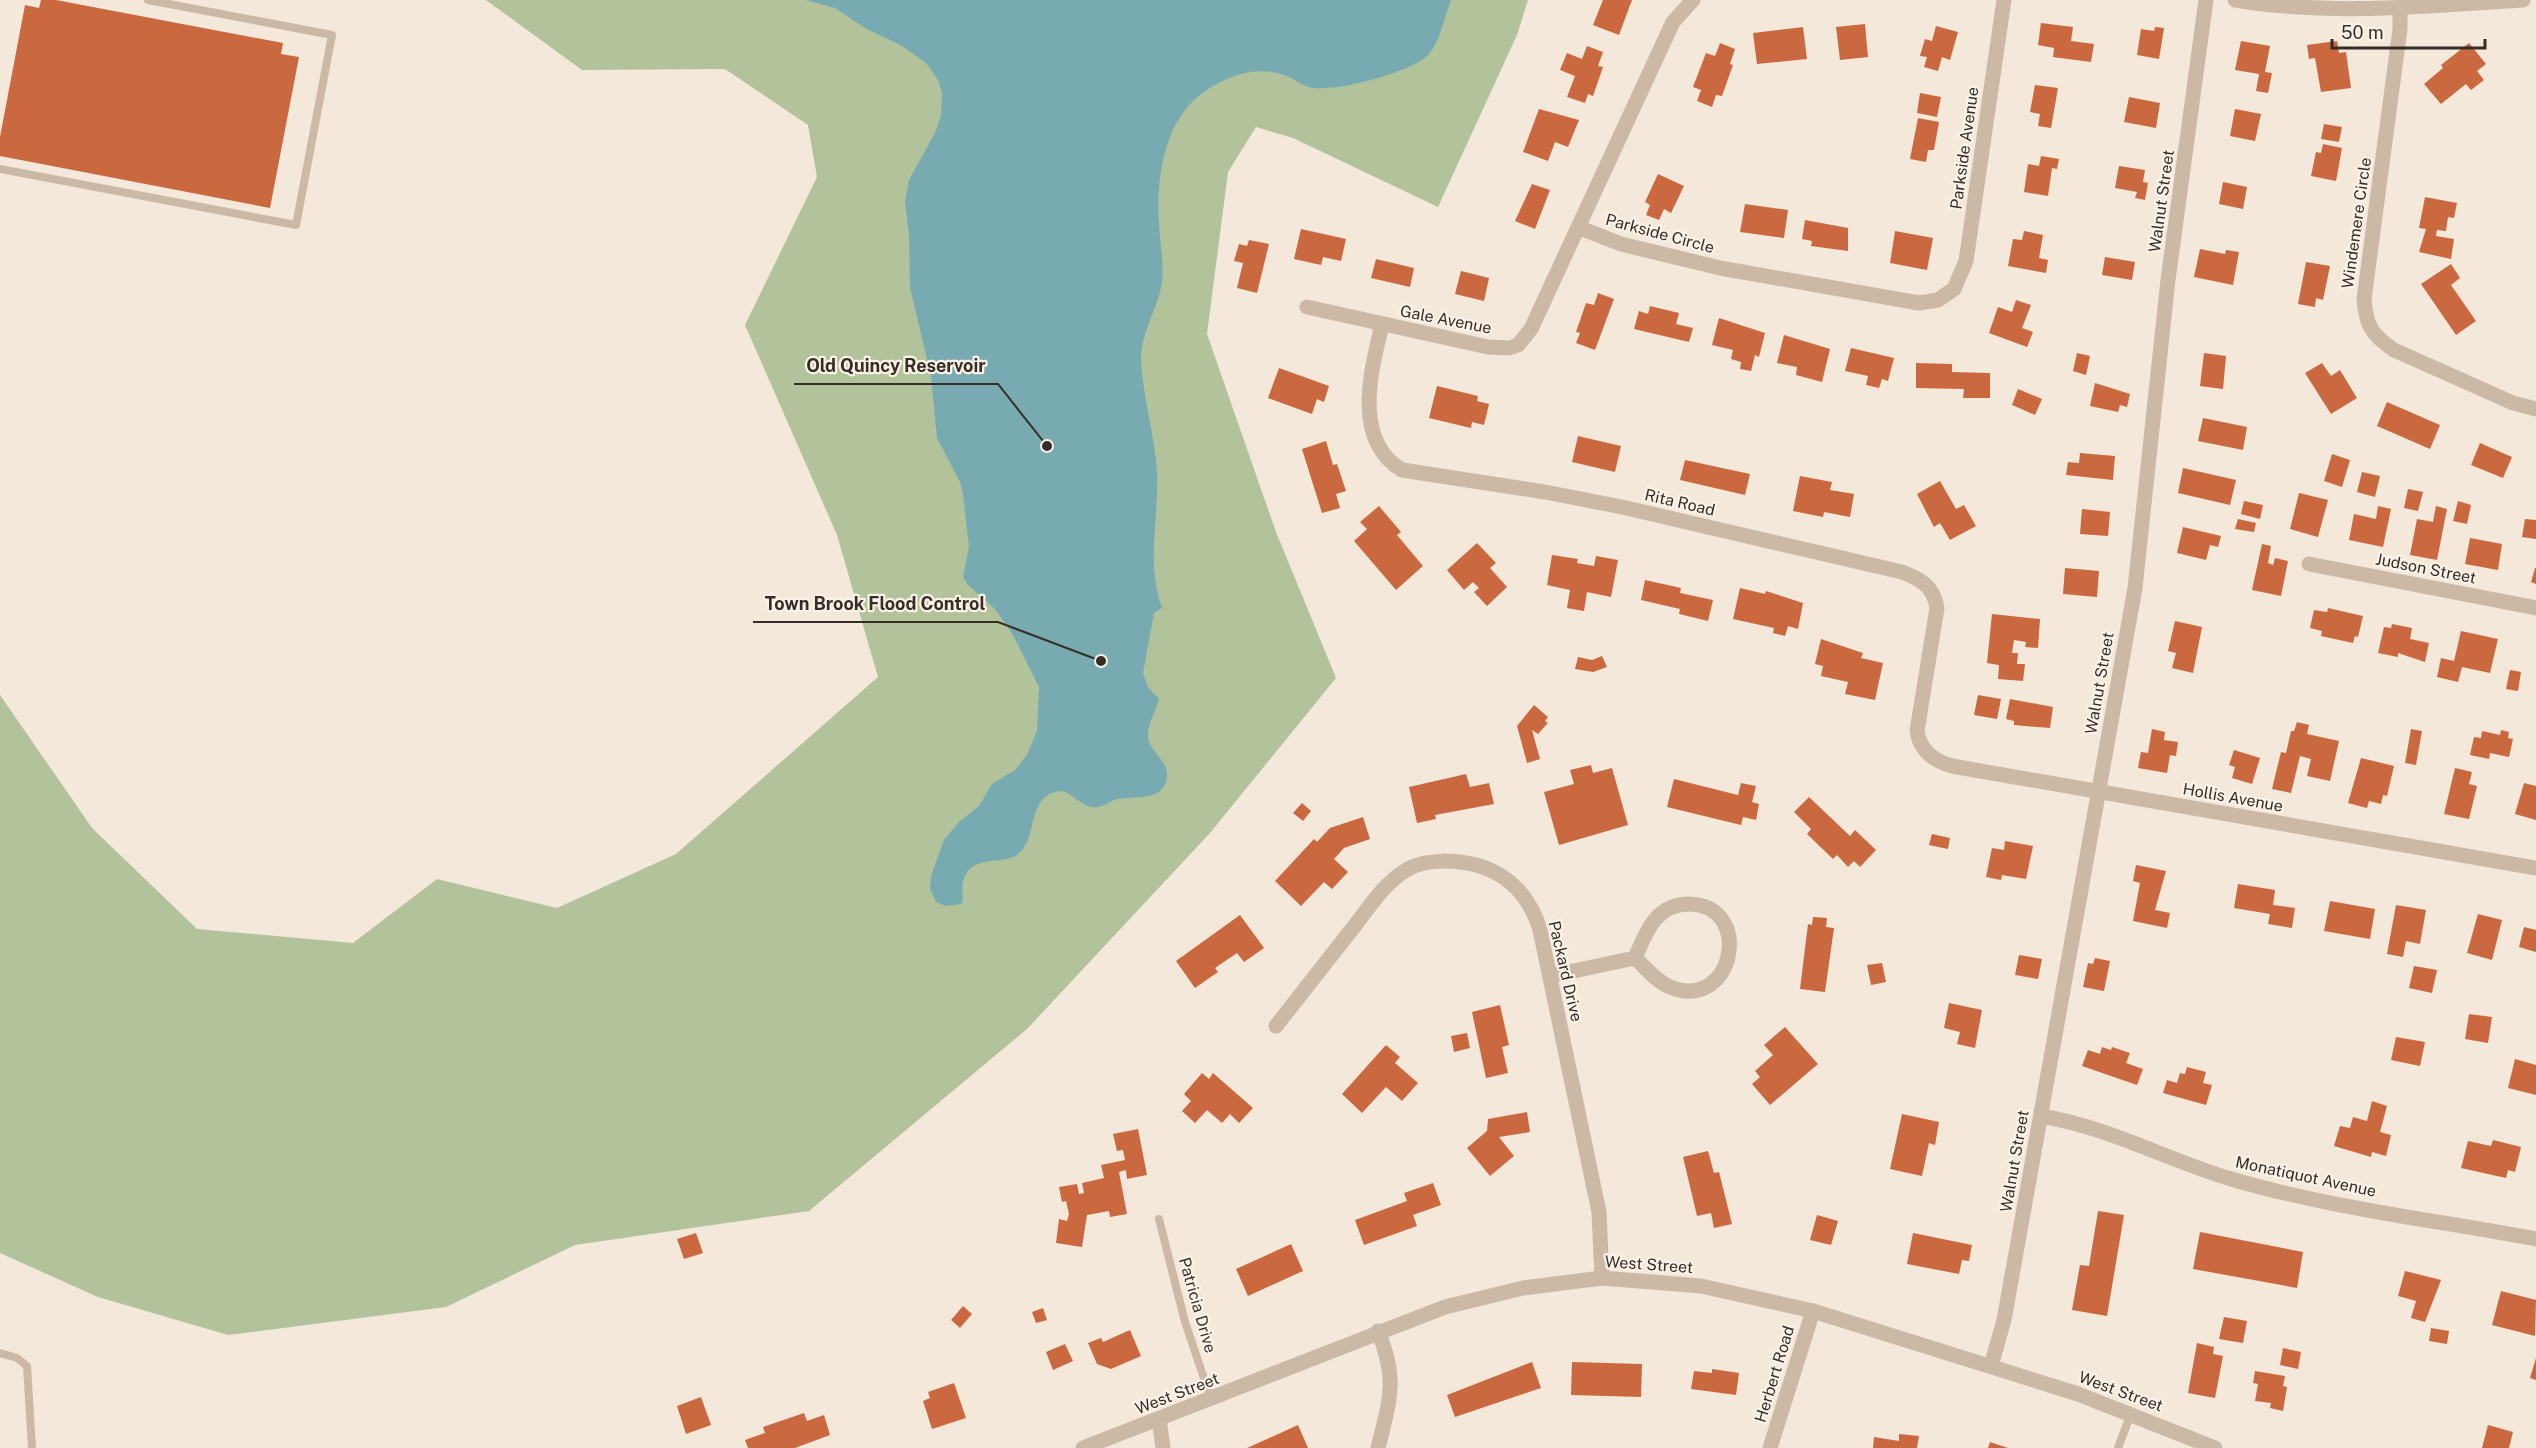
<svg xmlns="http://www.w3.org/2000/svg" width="2536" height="1448" viewBox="0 0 2536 1448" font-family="'Public Sans',sans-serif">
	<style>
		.green { fill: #b2c29a }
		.water { fill: #78abb1 }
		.building { fill: #ca6940 }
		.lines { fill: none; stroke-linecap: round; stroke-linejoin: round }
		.service { stroke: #cbb9a6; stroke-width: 8 }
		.minor { stroke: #cbb9a6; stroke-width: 15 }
		.tertiary { stroke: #cbb9a6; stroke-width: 15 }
		.labels { text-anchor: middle; stroke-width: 4.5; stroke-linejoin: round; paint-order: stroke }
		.street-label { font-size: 16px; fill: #372d27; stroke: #faf2e7 }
		.leader { fill: none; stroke: #372d27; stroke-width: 2 }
		.callout-dot { fill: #372d27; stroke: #faf2e7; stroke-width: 2 }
		.callout-label { font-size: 18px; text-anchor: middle; font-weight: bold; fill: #372d27; stroke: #faf2e7; stroke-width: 4.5; stroke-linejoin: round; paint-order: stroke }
	</style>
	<rect width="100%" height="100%" fill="#f3e8da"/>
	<!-- green -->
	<path class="green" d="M486,0H1528L1517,35L1438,207L1293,138L1256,127L1228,172L1207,334L1276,532L1336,678L1210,833L1027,1029L809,1211L575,1245L446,1307L228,1335L98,1297L0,1253V695L92,828L197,929L353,943L437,879L557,908L676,854L878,677L837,535L745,325L817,177L808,125L725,69L582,70Z"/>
	<!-- water -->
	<path class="water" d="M806,0H1451C1444,17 1441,40 1429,54C1413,72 1332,94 1309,87C1302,85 1296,80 1289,77C1260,65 1234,73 1208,89C1164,117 1156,176 1159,224C1160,244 1164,262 1162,282C1158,309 1140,334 1141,361C1143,398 1155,436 1157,473C1159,519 1146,563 1162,608L1154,613L1143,673L1148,687L1159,699C1156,711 1148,723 1148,735C1148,752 1168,759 1167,776C1165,802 1135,796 1118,799C1108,801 1102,809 1092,807C1081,805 1073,795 1063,791C1025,792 1039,839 1018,854C1001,867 972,852 963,881C961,889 964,896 962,904L946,906L936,902L930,889L931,876L944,840L959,822L979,806L992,784L1015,770L1027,755L1037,731L1039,687L1013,635L995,609L967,584L963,576L969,547L963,495L960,482L937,438L931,376L910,287L909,234L905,202L909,180L936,131L941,115L942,93L938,80L926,63L902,46L865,28L835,8Z"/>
	<!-- building -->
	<g class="building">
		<path d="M41,0H56L283,43L281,54L299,57L270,208L0,156V137L25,5L39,8Z"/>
		<path d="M1603,0H1632L1619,35L1593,25Z"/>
		<path d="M2041,23L2073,27L2071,41L2094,44L2091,62L2053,57L2054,48L2038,45Z"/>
		<path d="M1865,24L1868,57L1840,60L1836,27Z"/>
		<path d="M1936,26L1958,32L1950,60L1942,57L1938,71L1924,67L1927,57L1920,56L1925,39L1932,41Z"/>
		<path d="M1803,27L1807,59L1757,64L1753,33Z"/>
		<path d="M2155,27L2164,28L2159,59L2137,55L2141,29L2154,31Z"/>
		<path d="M2241,41L2270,46L2265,72L2272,73L2268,93L2256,91L2259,74L2235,70Z"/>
		<path d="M2337,41L2339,53L2346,52L2351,88L2321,92L2315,58L2309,59L2307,45Z"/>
		<path d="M1720,43L1735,49L1730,64L1733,65L1722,96L1716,95L1712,107L1697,101L1701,90L1693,87L1706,53L1715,56Z"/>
		<path d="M2469,43L2486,64L2477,71L2484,80L2471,90L2466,84L2441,104L2424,84L2443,68L2441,65Z"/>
		<path d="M1587,46L1603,52L1598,66L1603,67L1593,96L1588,94L1585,103L1567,97L1575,76L1560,70L1567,53L1582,59Z"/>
		<path d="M2035,85L2058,88L2051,128L2038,126L2040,114L2030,112Z"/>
		<path d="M1920,93L1941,97L1937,117L1917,113Z"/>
		<path d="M2129,97L2160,103L2156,128L2124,122Z"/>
		<path d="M1539,109L1579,120L1568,147L1555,142L1548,161L1523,152Z"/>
		<path d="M2235,109L2261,114L2255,141L2230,136Z"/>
		<path d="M1918,118L1939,122L1934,150H1928L1926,162L1910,159Z"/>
		<path d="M2324,124L2342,127L2339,142L2321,139Z"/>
		<path d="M2323,144L2342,148L2336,181L2311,176L2316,152L2321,153Z"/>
		<path d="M2041,156L2059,159L2057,169L2052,168L2048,196L2024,192L2028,164L2039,166Z"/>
		<path d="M2119,166L2145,170L2143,182L2148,183L2145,200L2135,198L2137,192L2115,188Z"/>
		<path d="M1658,174L1684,186L1671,213L1664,209L1659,220L1646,215L1650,205L1645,202Z"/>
		<path d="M2223,182L2247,187L2243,209L2219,204Z"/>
		<path d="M1532,184L1550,190L1535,229L1515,221Z"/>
		<path d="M2425,197L2457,203L2454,218L2448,217L2446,231L2437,230L2436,236L2454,239L2451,259L2419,252L2426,229L2419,228Z"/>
		<path d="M1745,204L1788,210L1784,238L1740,232Z"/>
		<path d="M1805,220L1848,228V251L1811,246L1812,241L1802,239Z"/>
		<path d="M1301,229L1346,239L1341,261L1323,257L1321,265L1294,259Z"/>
		<path d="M1895,231L1933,238L1927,270L1890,263Z"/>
		<path d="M2024,231L2043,235L2039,258L2048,260L2046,273L2008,266L2013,239L2022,240Z"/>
		<path d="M1249,240L1269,244L1257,293L1237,288L1243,263L1234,261L1239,244L1247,246Z"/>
		<path d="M2200,249L2225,254L2226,250L2239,252L2233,285L2194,277Z"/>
		<path d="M2105,257L2135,262L2132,280L2102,275Z"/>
		<path d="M1376,259L1414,268L1410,287L1371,278Z"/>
		<path d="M2306,262L2330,266L2323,300L2316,298L2315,307L2298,304Z"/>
		<path d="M2451,264L2460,278L2451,285L2476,321L2456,335L2421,284Z"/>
		<path d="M1461,271L1489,278L1484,301L1455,294Z"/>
		<path d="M1598,293L1614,299L1595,350L1576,343L1580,333L1576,332L1586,303L1594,305Z"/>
		<path d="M2016,300L2031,305L2022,328L2033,332L2027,347L1989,333L1998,307L2012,312Z"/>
		<path d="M1650,306L1679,313L1676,324L1693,328L1689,342L1634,329L1639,311L1648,314Z"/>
		<path d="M1719,318L1765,333L1759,357L1755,355L1751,371L1740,369L1741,362L1731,359L1733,350L1712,345Z"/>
		<path d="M1784,335L1830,349L1822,382L1796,375L1797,367L1777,363Z"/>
		<path d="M1851,348L1894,358L1888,381L1882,379L1879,388L1866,385L1868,376L1845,371Z"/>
		<path d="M2077,353L2090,356L2086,375L2073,371Z"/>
		<path d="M2204,353L2226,356L2223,389L2200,386Z"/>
		<path d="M1916,363L1952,364V372L1990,373V398H1963L1964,389L1916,388Z"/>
		<path d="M2322,363L2331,376L2340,370L2357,398L2331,414L2305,373Z"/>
		<path d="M1279,368L1329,386L1324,402L1317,399L1312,414L1268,398Z"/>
		<path d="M2095,383L2130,394L2127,407L2120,405L2118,412L2090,406Z"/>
		<path d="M1437,386L1478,396L1477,401L1489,404L1484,425L1472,422L1471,428L1429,418Z"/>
		<path d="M2018,389L2042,399L2035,415L2012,405Z"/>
		<path d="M2387,402L2440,425L2430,449L2377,426Z"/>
		<path d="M2203,418L2247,427L2243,450L2198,441Z"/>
		<path d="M1578,436L1621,446L1615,472L1572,462Z"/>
		<path d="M1326,441L1333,465L1337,464L1346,491L1336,494L1340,508L1322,513L1302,449Z"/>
		<path d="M2480,443L2512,457L2503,478L2471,465Z"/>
		<path d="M2080,453L2115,456L2113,480L2066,475L2068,462L2079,463Z"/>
		<path d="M2332,454L2350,460L2342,487L2324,481Z"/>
		<path d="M1685,460L1750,474L1745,495L1680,480Z"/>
		<path d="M2183,468L2236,480L2230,505L2178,493Z"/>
		<path d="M2362,472L2380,476L2375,497L2357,492Z"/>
		<path d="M1800,476L1832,482L1830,490L1854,494L1850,517L1824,512L1823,517L1793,511Z"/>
		<path d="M1940,481L1956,509L1964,505L1976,526L1950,540L1940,523L1934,527L1917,494Z"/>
		<path d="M2408,489L2423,492L2418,511L2404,508Z"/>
		<path d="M2299,493L2328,500L2318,537L2290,529Z"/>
		<path d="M2244,501L2263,505L2260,519L2241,514Z"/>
		<path d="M2458,501L2471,505L2467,524L2453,521Z"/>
		<path d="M1379,506L1401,532L1397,535L1423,566L1396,590L1354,541L1367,529L1360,522Z"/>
		<path d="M2378,506L2391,509L2383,547L2349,540L2354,514L2376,519Z"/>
		<path d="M2436,506L2447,509L2437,560L2410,555L2417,519L2433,522Z"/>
		<path d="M2082,509L2110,512L2108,536L2080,534Z"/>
		<path d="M2238,519L2256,523L2254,532L2235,529Z"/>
		<path d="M2525,519L2536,520V539L2522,537Z"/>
		<path d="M2183,527L2221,536L2218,547L2210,545L2206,560L2177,553Z"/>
		<path d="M2470,538L2502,544L2498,570L2465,564Z"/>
		<path d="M1477,543L1496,563L1490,568L1507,587L1487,606L1474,592L1479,588L1473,582L1464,590L1447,570Z"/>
		<path d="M2262,544L2271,546L2268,563L2273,565L2275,558L2288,561L2281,596L2252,590Z"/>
		<path d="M1552,555L1578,559L1577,563L1594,566L1596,556L1618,560L1611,597L1587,592L1584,611L1567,608L1570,590L1547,585Z"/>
		<path d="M2065,568L2099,571L2097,597L2063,594Z"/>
		<path d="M2535,568H2536V584L2531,582Z"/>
		<path d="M1645,580L1681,588L1680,593L1713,600L1708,621L1679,614L1680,609L1641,600Z"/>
		<path d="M1740,588L1765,594L1766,591L1803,603L1798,629L1788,626L1785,636L1773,633L1774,628L1733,619Z"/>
		<path d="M2328,608L2363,616L2358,637L2355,636L2353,643L2321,636L2322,631L2310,628L2314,610L2327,612Z"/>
		<path d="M1992,614L2040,619L2038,648L2025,647L2026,642L2014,640L2012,653H2018L2017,664H2025L2023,681L1998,679L1999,665L1987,663Z"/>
		<path d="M2175,621L2202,627L2193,673L2172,668L2176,653L2168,651Z"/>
		<path d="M2392,624L2412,628L2410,639L2429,643L2425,662L2398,653V657L2378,653L2384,627L2391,628Z"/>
		<path d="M2461,631L2498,639L2490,673L2462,667L2458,682L2437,677L2441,658L2454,661Z"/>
		<path d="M1821,639L1863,653L1861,658L1883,663L1875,700L1845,694L1848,682L1821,676L1823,666L1815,664Z"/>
		<path d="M1602,656L1607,667L1593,672L1575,669L1578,657L1592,660Z"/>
		<path d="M2510,670L2521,672L2518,691L2506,689Z"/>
		<path d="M1978,695L2001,699L1997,719L1974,715Z"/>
		<path d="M2010,699L2053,707L2050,728L2014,725V721L2006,719Z"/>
		<path d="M1534,705L1548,717L1545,721L1548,723L1538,734L1532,730L1540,759L1527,763L1517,726Z"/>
		<path d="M2297,722L2309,725L2307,734L2339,741L2330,781L2307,776L2311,759L2300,756L2291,793L2272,789L2281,752L2286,753L2291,731H2294Z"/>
		<path d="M2152,729L2165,732L2164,740L2178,742L2176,756L2170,755L2167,773L2138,768L2141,752L2148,753Z"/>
		<path d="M2411,729L2422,731L2416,765L2405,763Z"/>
		<path d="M2501,730L2509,732L2508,738L2513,739L2509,757L2490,753L2489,759L2470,755L2474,737L2481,738L2482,731L2500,735Z"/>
		<path d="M2234,750L2260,758L2252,784L2232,778L2235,767L2229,765Z"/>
		<path d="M2361,758L2394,766L2387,796L2383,795L2381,804L2369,801L2367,808L2348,803Z"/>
		<path d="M1591,765L1593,773L1612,768L1628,825L1559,845L1544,792L1574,784L1570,770Z"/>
		<path d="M2455,768L2472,772L2469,784L2477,786L2469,819L2444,814Z"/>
		<path d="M1466,774L1470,787L1489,783L1494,804L1435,815L1436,819L1417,823L1409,787Z"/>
		<path d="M1674,779L1738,795L1741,783L1756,786L1752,802L1759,804L1756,820L1743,817L1741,825L1667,807Z"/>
		<path d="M2524,783L2536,786V820L2515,814Z"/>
		<path d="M1809,797L1850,836L1855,830L1876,850L1860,867L1854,861L1848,867L1837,855L1833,859L1807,834L1811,829L1794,812Z"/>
		<path d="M1302,803L1311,811L1303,821L1293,813Z"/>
		<path d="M1363,817L1370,839L1344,848L1334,859L1348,872L1332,889L1324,882L1301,906L1275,881L1314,839L1317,842L1330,828Z"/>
		<path d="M1932,834L1950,838L1948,849L1929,845Z"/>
		<path d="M2005,841L2033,846L2026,879L2002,875L2001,880L1986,877L1992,848L2004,850Z"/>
		<path d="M2136,865L2166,871L2155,910L2170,913L2167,928L2133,921L2140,883L2133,881Z"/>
		<path d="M2238,884L2275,890L2273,905L2295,908L2292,928L2268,924L2270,914L2234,908Z"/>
		<path d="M2330,901L2375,909L2370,939L2324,931Z"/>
		<path d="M2396,905L2426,910L2420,944L2406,941L2403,957L2387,954Z"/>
		<path d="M2478,914L2502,920L2492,960L2467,953Z"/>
		<path d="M1240,915L1264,948L1244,962L1237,953L1215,968L1218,972L1195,988L1176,961Z"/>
		<path d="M1813,917L1827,918L1826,927L1834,928L1825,992L1800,989L1808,924L1812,925Z"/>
		<path d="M2524,927L2536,930V952L2519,947Z"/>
		<path d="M2019,955L2042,959L2038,979L2015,975Z"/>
		<path d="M2095,958L2110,961L2104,991L2083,987L2088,963L2093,964Z"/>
		<path d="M1882,963L1886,982L1871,985L1867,965Z"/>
		<path d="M2414,966L2437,970L2432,993L2409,988Z"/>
		<path d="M1949,1003L1982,1010L1975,1048L1957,1044L1960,1032L1944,1028Z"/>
		<path d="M1500,1005L1509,1045L1502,1047L1508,1073L1486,1078L1472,1012Z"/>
		<path d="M2469,1014L2492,1017L2488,1043L2465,1039Z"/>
		<path d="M1785,1027L1818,1064L1770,1105L1752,1084L1760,1077L1755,1071L1773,1055L1764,1045Z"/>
		<path d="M1467,1033L1470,1048L1454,1052L1451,1036Z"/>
		<path d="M2396,1037L2425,1042L2420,1066L2391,1060Z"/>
		<path d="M1386,1045L1400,1057L1395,1063L1418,1083L1402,1101L1386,1087L1362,1113L1342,1094Z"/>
		<path d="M2102,1047L2111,1050L2112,1047L2130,1053L2126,1063L2143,1069L2137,1085L2082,1066L2088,1050L2100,1054Z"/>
		<path d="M2515,1059L2536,1065V1095L2508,1088Z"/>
		<path d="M2187,1067L2206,1072L2203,1083L2212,1085L2206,1105L2163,1093L2167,1080L2177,1083L2180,1073L2185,1074Z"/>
		<path d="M1202,1073L1209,1079L1213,1073L1253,1108L1239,1123L1230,1114L1222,1123L1207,1110L1195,1123L1182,1111L1191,1101L1184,1094Z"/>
		<path d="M2372,1101L2387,1106L2380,1132L2391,1135L2386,1156L2372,1152L2371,1157L2334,1146L2340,1126L2350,1128L2353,1117L2367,1121Z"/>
		<path d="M1527,1112L1530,1132L1499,1137L1514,1156L1490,1176L1467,1148L1487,1131L1488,1119Z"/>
		<path d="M1902,1114L1939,1122L1935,1145L1929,1143L1922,1176L1890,1169Z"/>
		<path d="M1138,1129L1147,1175L1127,1179L1126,1170L1119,1172L1127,1214L1110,1217L1109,1211L1087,1215L1082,1247L1056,1243L1059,1219L1067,1221L1069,1214L1066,1201L1062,1202L1059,1187L1077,1184L1079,1194L1084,1193L1082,1183L1104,1178L1101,1165L1125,1160L1123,1150L1117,1151L1113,1134Z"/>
		<path d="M2493,1140L2521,1147L2515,1172L2508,1170L2506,1178L2461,1168L2468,1141L2491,1146Z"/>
		<path d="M1708,1151L1714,1173L1719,1172L1732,1224L1714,1228L1711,1213L1697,1216L1683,1157Z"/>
		<path d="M1433,1183L1441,1205L1413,1215L1417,1226L1364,1245L1355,1220L1407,1201L1404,1193Z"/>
		<path d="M2098,1211L2124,1215L2107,1316L2072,1310L2080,1265L2089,1266Z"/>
		<path d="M1817,1215L1838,1221L1831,1245L1810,1240Z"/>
		<path d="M2200,1232L2303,1252L2297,1288L2193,1269Z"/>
		<path d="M696,1233L703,1253L684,1259L677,1239Z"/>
		<path d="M1913,1233L1972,1245L1969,1261L1962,1260L1959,1274L1907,1264Z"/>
		<path d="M1291,1244L1303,1271L1248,1296L1236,1269Z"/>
		<path d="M2405,1271L2441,1280L2425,1322L2411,1318L2416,1301L2398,1296Z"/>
		<path d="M2501,1291L2536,1300L2535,1336L2492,1325Z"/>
		<path d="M963,1306L972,1314L960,1328L951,1320Z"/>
		<path d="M1043,1308L1047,1320L1036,1323L1032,1312Z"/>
		<path d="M2224,1317L2247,1321L2243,1343L2219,1339Z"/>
		<path d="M2431,1328L2449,1331L2447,1344L2429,1341Z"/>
		<path d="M1130,1330L1141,1356L1111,1369L1097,1364L1088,1343L1101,1338L1103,1342Z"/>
		<path d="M2197,1343L2214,1347L2213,1354L2223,1356L2215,1398L2188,1393Z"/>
		<path d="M1065,1344L1073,1361L1053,1370L1046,1352Z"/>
		<path d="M2283,1348L2301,1352L2298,1369L2280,1365Z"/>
		<path d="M2536,1358V1380L2530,1378Z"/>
		<path d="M1532,1362L1541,1388L1455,1417L1447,1395Z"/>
		<path d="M1572,1362L1642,1364L1641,1397L1571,1395Z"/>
		<path d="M1712,1369L1739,1373L1736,1395L1691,1389L1694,1371L1712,1373Z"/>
		<path d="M2255,1371L2285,1376L2283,1386L2287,1387L2283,1411L2270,1408L2271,1403L2255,1401L2258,1384L2253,1383Z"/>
		<path d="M954,1383L966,1418L932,1429L923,1401L930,1398L928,1392Z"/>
		<path d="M701,1397L711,1425L686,1434L677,1406Z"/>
		<path d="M804,1413L807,1421L824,1415L830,1435L795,1448H748L745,1440L765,1433L763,1427Z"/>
		<path d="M1298,1425L1308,1448H1247Z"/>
		<path d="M2488,1425L2513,1432L2509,1448H2482Z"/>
		<path d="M1899,1434L1919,1436L1917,1448H1873L1874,1437L1899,1441Z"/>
		<path d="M1990,1442L2008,1448H1988Z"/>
	</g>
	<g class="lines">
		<!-- service -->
		<g class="service">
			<path d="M0,169L296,225L332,35L148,0"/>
			<path d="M1159,1219L1185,1322L1211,1399"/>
			<path d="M0,1353L17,1358L27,1366L32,1448"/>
			<path d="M2118,1448L2131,1413"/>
		</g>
		<!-- minor -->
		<g class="minor">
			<path d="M2235,0C2331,16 2427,6 2523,0"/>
			<path d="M2400,7V29L2364,299C2366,326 2372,335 2394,350L2513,403L2536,409"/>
			<path d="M1580,228L1621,244L1720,268L1919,303L1938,300L1954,289L1966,261L2004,0"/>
			<path d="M1307,307L1488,347L1509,348L1518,345L1531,329L1673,22L1693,0"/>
			<path d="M1382,325C1371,370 1352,440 1402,470L1545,492L1622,507L1902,572C1921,579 1934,587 1937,608L1917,731C1920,751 1934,761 1952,766L2536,868"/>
			<path d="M2309,564L2536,608"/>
			<path d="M1550,976L1635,958C1646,968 1657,982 1670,987C1734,1013 1755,905 1689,904C1655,904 1646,933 1635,958"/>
			<path d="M1276,1026C1300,995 1325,964 1349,933C1367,911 1383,883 1408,869C1429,858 1457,860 1480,866C1511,876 1531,899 1540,930L1599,1212L1602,1278"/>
			<path d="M2041,1116C2108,1127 2167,1160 2231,1179C2330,1208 2435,1220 2536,1239"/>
			<path d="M1378,1331C1398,1380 1390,1399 1378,1448"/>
			<path d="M1991,1366L2004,1320L2135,588L2168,280L2206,0"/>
			<path d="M1159,1419L1163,1448"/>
			<path d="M1770,1448L1813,1311"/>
		</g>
		<!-- tertiary -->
		<path class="tertiary" d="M1083,1448L1445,1307L1523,1288L1602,1278L1701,1286L1813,1311L2078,1394L2215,1448"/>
	</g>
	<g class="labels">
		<!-- street labels -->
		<g class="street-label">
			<text transform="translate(1964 148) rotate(-82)" y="6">Parkside Avenue</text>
			<text transform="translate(2161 201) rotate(-82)" y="6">Walnut Street</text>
			<text transform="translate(2356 223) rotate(-82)" y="6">Windemere Circle</text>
			<text transform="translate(1660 233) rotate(15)" y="6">Parkside Circle</text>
			<text transform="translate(1446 319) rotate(11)" y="6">Gale Avenue</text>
			<text transform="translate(1680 502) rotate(13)" y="6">Rita Road</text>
			<text transform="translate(2426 568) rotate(11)" y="6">Judson Street</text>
			<text transform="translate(2099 683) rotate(-80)" y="6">Walnut Street</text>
			<text transform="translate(2233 797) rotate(10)" y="6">Hollis Avenue</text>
			<text transform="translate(1566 971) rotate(77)" y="6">Packard Drive</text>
			<text transform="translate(2014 1161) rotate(-80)" y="6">Walnut Street</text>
			<text transform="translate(2306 1176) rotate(12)" y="6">Monatiquot Avenue</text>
			<text transform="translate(1649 1264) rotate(4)" y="6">West Street</text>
			<text transform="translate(1198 1305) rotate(74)" y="6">Patricia Drive</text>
			<text transform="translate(1774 1374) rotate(-73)" y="6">Herbert Road</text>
			<text transform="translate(2121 1391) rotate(20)" y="6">West Street</text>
			<text transform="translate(1177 1393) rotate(-21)" y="6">West Street</text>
		</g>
	</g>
	<!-- callouts -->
	<path class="leader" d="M1047 446L998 384H794M1101 661L998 622H753"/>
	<g class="callout-dot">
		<circle cx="1047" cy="446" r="6"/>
		<circle cx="1101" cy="661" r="6"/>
	</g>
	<g class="callout-label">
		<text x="896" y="372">Old Quincy Reservoir</text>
		<text x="875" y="610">Town Brook Flood Control</text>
	</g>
	<!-- scale -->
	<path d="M2332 39v9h153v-9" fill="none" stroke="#372d27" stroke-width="3"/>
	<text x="2341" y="39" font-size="18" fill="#372d27" stroke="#faf2e7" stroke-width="4.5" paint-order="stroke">50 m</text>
</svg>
